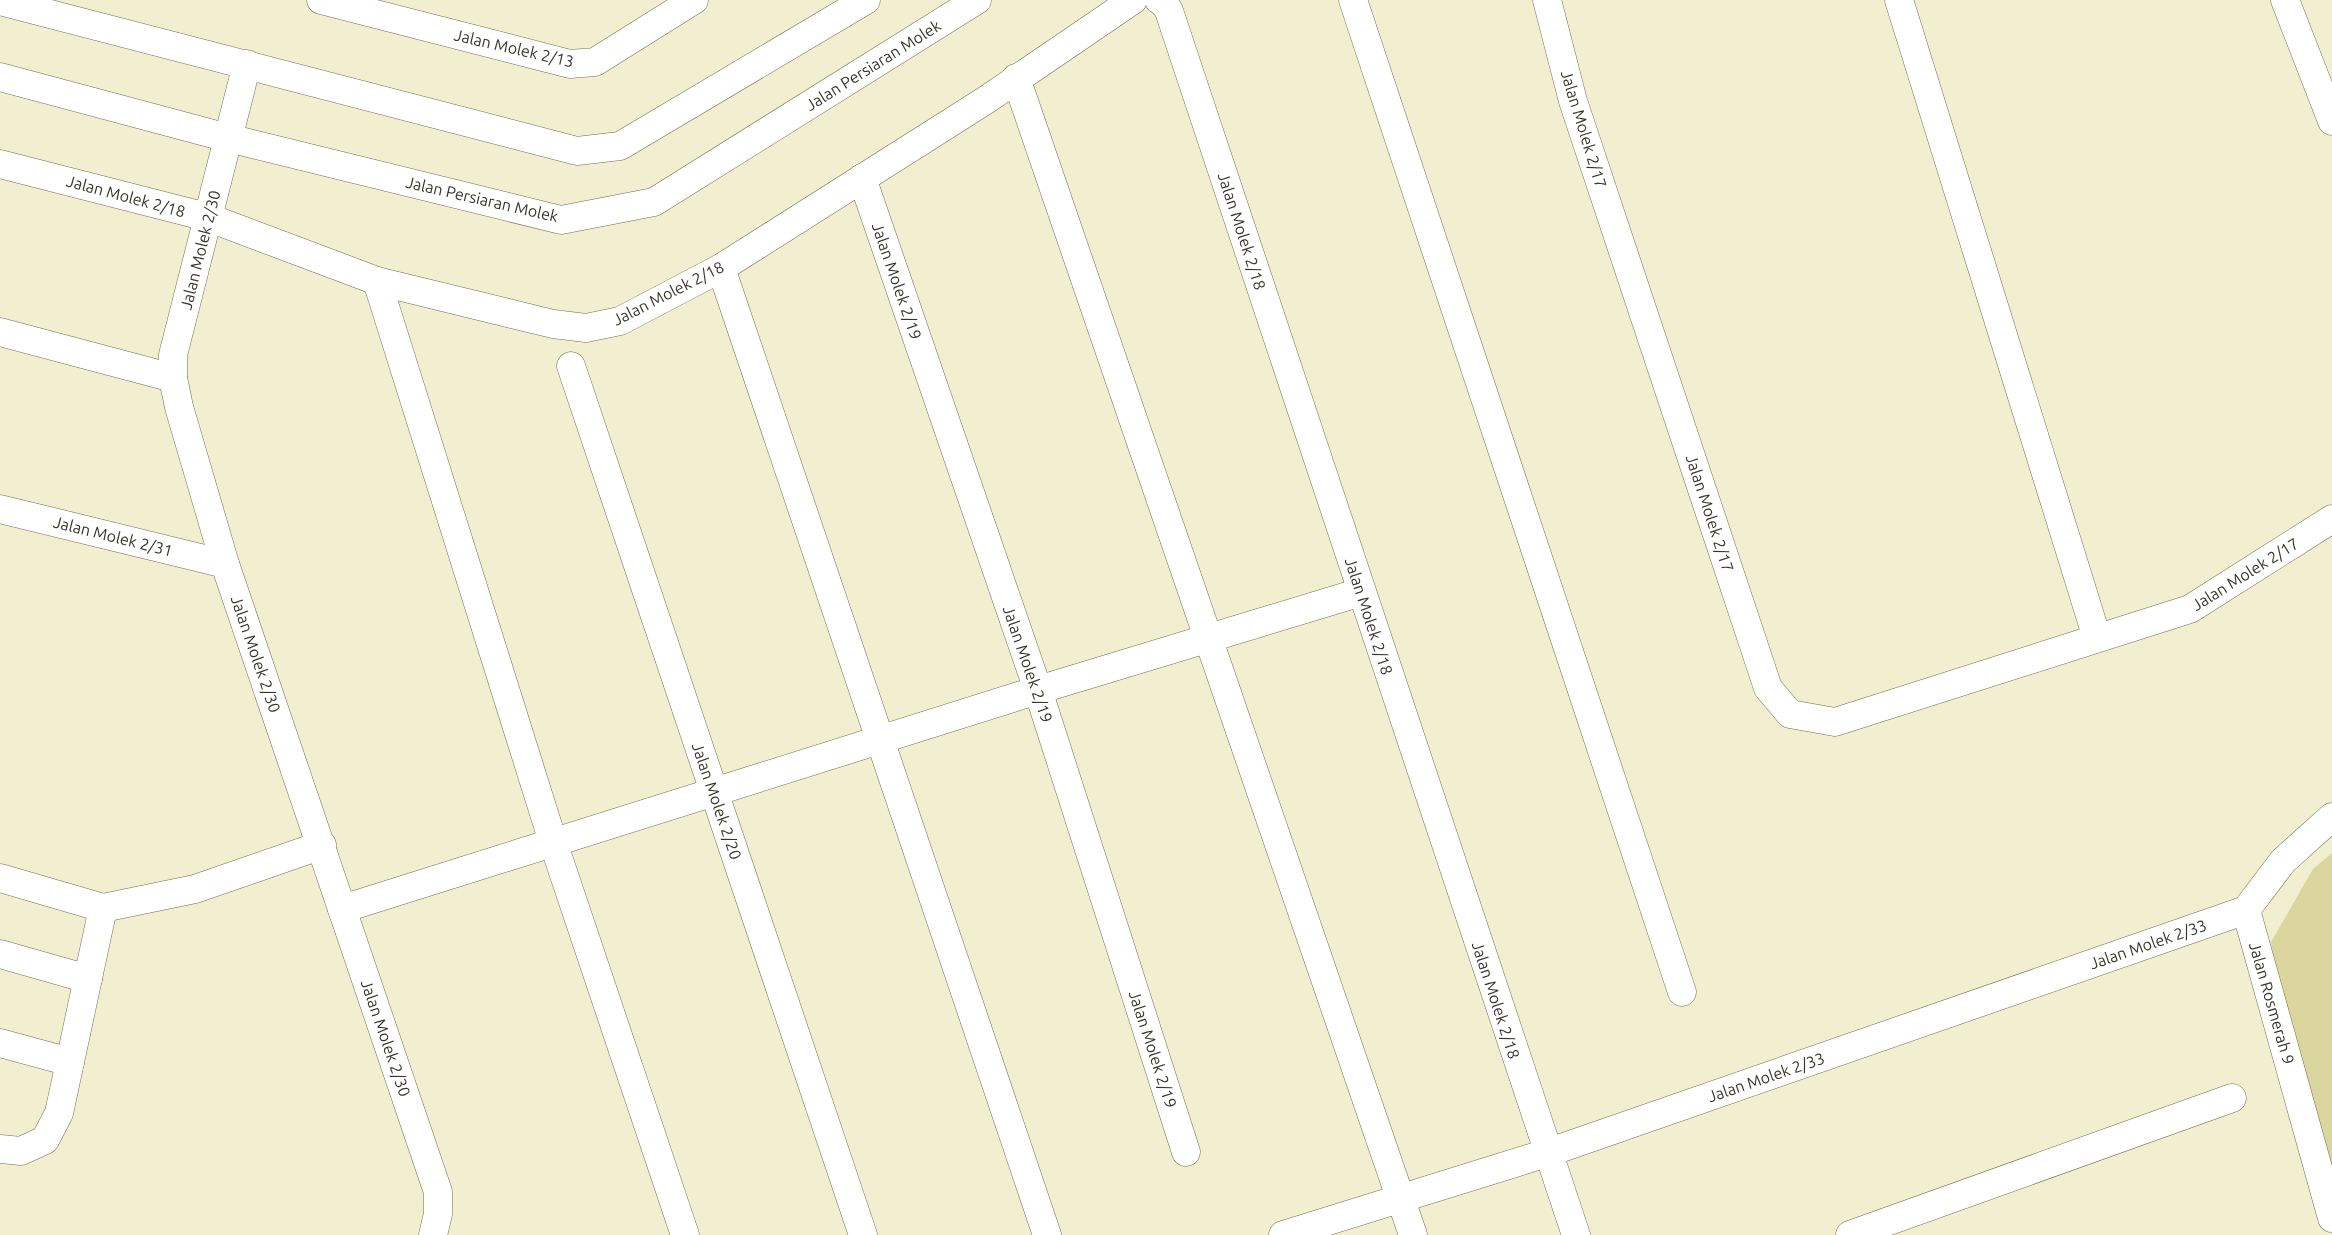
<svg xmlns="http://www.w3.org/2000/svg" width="2332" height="1235" viewBox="0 0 2332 1235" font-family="Ubuntu,sans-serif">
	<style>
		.green { fill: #dad69d }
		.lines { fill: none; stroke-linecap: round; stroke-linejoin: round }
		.minor-casing { stroke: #706d51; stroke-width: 29 }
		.major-casing { stroke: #706d51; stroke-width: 29 }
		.minor { stroke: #fff; stroke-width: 28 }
		.major { stroke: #fff; stroke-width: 28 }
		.labels { text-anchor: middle; stroke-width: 4; stroke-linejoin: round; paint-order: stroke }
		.street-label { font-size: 16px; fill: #37362a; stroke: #fff }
	</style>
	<rect width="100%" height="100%" fill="#f1efcf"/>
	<!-- green -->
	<path class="green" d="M2332,853V1172L2284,1020L2271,942L2313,869Z"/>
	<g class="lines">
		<defs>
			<g id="minor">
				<path d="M321,0L570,64L595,62L694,0"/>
				<path d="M1159,0L1164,3L1169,11L1576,1235"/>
				<path d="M1353,0L1682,992"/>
				<path d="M1547,0L1573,101L1768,688L1790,714L1835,722L2190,609L2332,519"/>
				<path d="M1899,0L2097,638"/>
				<path d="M2285,0L2332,121"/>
				<path d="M247,64L173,355V378L179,407L225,564L438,1192V1214L433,1235"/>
				<path d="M1016,78L1413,1235"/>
				<path d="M0,164L207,217L377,281L553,324L586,328L620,321L721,268L986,100L1133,0"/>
				<path d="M862,178L1038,690L1186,1152"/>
				<path d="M721,268L1047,1235"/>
				<path d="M377,281L553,842L685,1235"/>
				<path d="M0,332L173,378"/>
				<path d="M571,366L863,1235"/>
				<path d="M0,509L225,564"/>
				<path d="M0,878L103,908L195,889L322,845"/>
				<path d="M342,909L1038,690L1361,592"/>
				<path d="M2246,910L2332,1218"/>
				<path d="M2246,910L2283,861L2332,817"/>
				<path d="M0,954L88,979"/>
				<path d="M0,1043L70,1062"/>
				<path d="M0,1149L21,1151L45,1140L59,1113L103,908"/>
				<path d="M1283,1235L1547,1153L2246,910"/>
				<path d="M1850,1235L2232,1098"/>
			</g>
			<g id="major">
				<path d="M0,1L577,151L620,146L866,0"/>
				<path d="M0,77L228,138L561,220L654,202L977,0"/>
			</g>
		</defs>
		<!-- minor casing -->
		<use href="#minor" class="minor-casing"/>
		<!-- major casing -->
		<use href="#major" class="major-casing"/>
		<!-- minor -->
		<use href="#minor" class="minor"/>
		<!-- major -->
		<use href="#major" class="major"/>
	</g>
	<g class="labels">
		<!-- street labels -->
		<g class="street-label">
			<text transform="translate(514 48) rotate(13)" y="6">Jalan Molek 2/13</text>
			<text transform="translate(873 65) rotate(-32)" y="6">Jalan Persiaran Molek</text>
			<text transform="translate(1584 129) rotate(73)" y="6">Jalan Molek 2/17</text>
			<text transform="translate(126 196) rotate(15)" y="6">Jalan Molek 2/18</text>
			<text transform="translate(482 199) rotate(13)" y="6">Jalan Persiaran Molek</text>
			<text transform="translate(1242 231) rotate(72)" y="6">Jalan Molek 2/18</text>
			<text transform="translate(200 250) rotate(-76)" y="6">Jalan Molek 2/30</text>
			<text transform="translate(897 281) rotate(71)" y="6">Jalan Molek 2/19</text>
			<text transform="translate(668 293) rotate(-27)" y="6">Jalan Molek 2/18</text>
			<text transform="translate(1710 513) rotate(72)" y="6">Jalan Molek 2/17</text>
			<text transform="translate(113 536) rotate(14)" y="6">Jalan Molek 2/31</text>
			<text transform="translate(2245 574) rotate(-32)" y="6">Jalan Molek 2/17</text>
			<text transform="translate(1369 616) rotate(72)" y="6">Jalan Molek 2/18</text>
			<text transform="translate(256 654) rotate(71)" y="6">Jalan Molek 2/30</text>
			<text transform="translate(1028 664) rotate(71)" y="6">Jalan Molek 2/19</text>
			<text transform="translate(717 801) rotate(71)" y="6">Jalan Molek 2/20</text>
			<text transform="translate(2148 944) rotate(-19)" y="6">Jalan Molek 2/33</text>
			<text transform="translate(1496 1000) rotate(72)" y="6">Jalan Molek 2/18</text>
			<text transform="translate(2272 1003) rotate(74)" y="6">Jalan Rosmerah 9</text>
			<text transform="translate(386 1038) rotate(71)" y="6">Jalan Molek 2/30</text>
			<text transform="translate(1153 1049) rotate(72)" y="6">Jalan Molek 2/19</text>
			<text transform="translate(1766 1077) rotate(-19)" y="6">Jalan Molek 2/33</text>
		</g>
	</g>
</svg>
